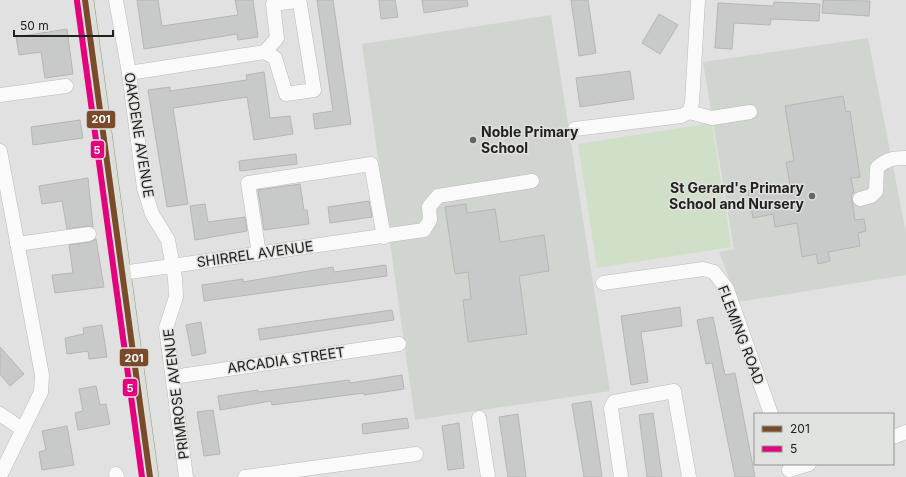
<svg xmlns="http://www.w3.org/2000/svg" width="906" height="477" viewBox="0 0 906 477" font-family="Inter,sans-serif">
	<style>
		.built { fill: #d1d5d0 }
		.green { fill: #d0dfc7 }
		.building { fill: #c8c9c9; stroke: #b6b6b6 }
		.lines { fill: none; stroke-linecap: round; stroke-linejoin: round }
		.minor-casing { stroke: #babbba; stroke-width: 15 }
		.major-casing { stroke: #8f978a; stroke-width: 18 }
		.minor { stroke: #fafafa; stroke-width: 14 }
		.major { stroke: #dbdfd8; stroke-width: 17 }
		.bus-1-casing { stroke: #e0e2df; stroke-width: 9 }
		.bus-2-casing { stroke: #e0e2df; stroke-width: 9 }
		.bus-1 { stroke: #7a4b2a; stroke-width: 6 }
		.bus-2 { stroke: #e5007d; stroke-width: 6 }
		.poi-dot { fill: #646463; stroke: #e0e2df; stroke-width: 1.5 }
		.labels { text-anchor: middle; stroke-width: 3; stroke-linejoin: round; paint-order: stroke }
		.poi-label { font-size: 14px; font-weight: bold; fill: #212120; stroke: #e0e2df; text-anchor: start }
		.street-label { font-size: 14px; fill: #212120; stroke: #e0e2df }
		.line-badge { stroke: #e0e2df; stroke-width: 1.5 }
		.badge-label { font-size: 11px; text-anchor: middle; font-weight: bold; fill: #fff }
	</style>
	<rect width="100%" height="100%" fill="#e0e1e0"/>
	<!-- built -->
	<g class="built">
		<path d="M551,15L610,391L415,420L362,44Z"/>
		<path d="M868,38L906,233V275L738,302L719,252L734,249L703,62Z"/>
	</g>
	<!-- green -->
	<path class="green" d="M712,123L731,247L597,268L578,144Z"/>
	<!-- building -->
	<g class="building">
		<path d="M137,0H158L162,26L238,15L235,0H253L258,37L238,40L237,34L144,49Z"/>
		<path d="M317,0H333L351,124L315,129L313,114L333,111Z"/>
		<path d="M379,0H395L398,17L381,19Z"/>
		<path d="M422,0H467L468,6L424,13Z"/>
		<path d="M571,0H588L596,53L579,56Z"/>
		<path d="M823,0L870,1L869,16L822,13Z"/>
		<path d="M774,2L820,4L819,21L771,19L770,25L734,23L732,49L715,48L718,3L773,6Z"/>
		<path d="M659,14L678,25L660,54L642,43Z"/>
		<path d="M67,29L73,74L45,78L41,52L19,55L16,37Z"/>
		<path d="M630,71L634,99L580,107L576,78Z"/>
		<path d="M264,72L270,118L290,116L293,134L254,140L247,97L173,108L188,204L167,207L148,90L170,87V91L247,80L246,75Z"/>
		<path d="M843,96L846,112L850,111L860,177L851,178L854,193H851L852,201L855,220L864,219L866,231L858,233L860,246L828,252L830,261L818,264L816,254L802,257L797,223L775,227L773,214L753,218L748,191L790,184L786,162L794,161L785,106Z"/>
		<path d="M80,120L83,138L33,145L31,127Z"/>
		<path d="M296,154L297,164L240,171L239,161Z"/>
		<path d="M88,178L93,227L88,226L67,229L62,201L42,204L39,186Z"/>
		<path d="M300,184L304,210H307L309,224L264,230L258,190Z"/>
		<path d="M369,201L372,217L330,223L328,207Z"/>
		<path d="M205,204L208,222L245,217L247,231L195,240L190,206Z"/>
		<path d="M466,204L467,213L495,209L500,242L544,235L549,271L519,276L527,334L468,342L463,300L471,299L468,272L455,274L445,207Z"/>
		<path d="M96,239L104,287L55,293L52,275L73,273L69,245L90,242Z"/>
		<path d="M386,265L387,276L204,301L202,285L243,279V282L333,267L334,272Z"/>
		<path d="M680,307L682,326L641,332L648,382L631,385L621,316Z"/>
		<path d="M392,310L394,320L260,340L258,329Z"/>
		<path d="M713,317L725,375L735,373L755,477H735L712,363L706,364L697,320Z"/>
		<path d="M201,322L206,353L192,356L186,325Z"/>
		<path d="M102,325L107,357L89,359L88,351L67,354L65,338L84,334L83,328Z"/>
		<path d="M0,347L24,374L10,386L0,374Z"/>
		<path d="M402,375L404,389L364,395V393L272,405L271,401L220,410L218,396L258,390V392L349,380L350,383Z"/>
		<path d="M96,386L100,405L106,404L110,424L78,430L75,413L83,411L79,389Z"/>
		<path d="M591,401L601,469L602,477H584L572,404Z"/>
		<path d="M213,410L220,454L204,456L197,412Z"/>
		<path d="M653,413L662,477H647L639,415Z"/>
		<path d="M518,414L526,477H508L499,417Z"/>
		<path d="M407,418L409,428L363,434L362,424Z"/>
		<path d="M459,423L464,468L448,470L442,426Z"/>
		<path d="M67,426L74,465L42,470L39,452L46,450L42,431Z"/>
	</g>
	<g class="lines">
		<defs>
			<g id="minor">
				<path d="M116,0L129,73L144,188L152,214L168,240L175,278L176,297L166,328L186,477"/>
				<path d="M296,1L300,4L314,90L286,94L275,58L265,52L277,38L273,4Z"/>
				<path d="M129,73L265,52"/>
				<path d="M0,95L66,86"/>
				<path d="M689,112L712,118L750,112"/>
				<path d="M575,129L681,116L689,112L692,103L698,0"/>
				<path d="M0,151L42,375L41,392L0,476"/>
				<path d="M860,199L871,196L876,191L877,168C886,159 894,158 906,158"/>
				<path d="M17,244L89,234"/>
				<path d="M259,254L248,183L371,164L384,237"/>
				<path d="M122,273L424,230L430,220L429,207L438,196L532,181"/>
				<path d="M603,283L703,269L714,272L727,289L771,414"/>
				<path d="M173,377L399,344"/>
				<path d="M0,414L22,429"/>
				<path d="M479,418L488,477"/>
				<path d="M893,437L906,432"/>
				<path d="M789,470L809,464"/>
				<path d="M116,474L117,477"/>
				<path d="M245,477L416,454"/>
				<path d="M621,477L611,408L614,402L674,391L689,477"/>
			</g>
			<path id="major" d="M85,0L150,477"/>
		</defs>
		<!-- minor casing -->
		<use href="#minor" class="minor-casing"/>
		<!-- major casing -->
		<use href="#major" class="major-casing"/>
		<!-- minor -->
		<use href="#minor" class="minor"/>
		<!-- major -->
		<use href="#major" class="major"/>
		<defs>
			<path id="bus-1" d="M85,0L150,477"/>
			<path id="bus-2" d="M77,1L142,477"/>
		</defs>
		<!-- bus-1 casing -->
		<use href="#bus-1" class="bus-1-casing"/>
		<!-- bus-2 casing -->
		<use href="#bus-2" class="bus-2-casing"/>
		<!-- bus-1 -->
		<use href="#bus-1" class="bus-1"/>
		<!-- bus-2 -->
		<use href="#bus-2" class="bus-2"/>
	</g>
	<!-- markers -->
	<g class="poi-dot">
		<circle cx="473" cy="140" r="4"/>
		<circle cx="812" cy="196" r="4"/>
	</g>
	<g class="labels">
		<!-- poi labels -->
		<g class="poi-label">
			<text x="481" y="137">Noble Primary<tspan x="481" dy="16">School</tspan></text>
			<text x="804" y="193" text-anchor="end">St Gerard's Primary<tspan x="804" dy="16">School and Nursery</tspan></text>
		</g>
		<!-- street labels -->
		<g class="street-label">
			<text transform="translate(139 135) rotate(81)" y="5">OAKDENE AVENUE</text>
			<text transform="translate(255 254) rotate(-8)" y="5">SHIRREL AVENUE</text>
			<text transform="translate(741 335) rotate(69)" y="5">FLEMING ROAD</text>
			<text transform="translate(286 360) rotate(-8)" y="5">ARCADIA STREET</text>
			<text transform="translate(176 394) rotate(-97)" y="5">PRIMROSE AVENUE</text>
		</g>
	</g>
	<g class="line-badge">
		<rect x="86" y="110" width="30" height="19" rx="4" fill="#7a4b2a"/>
		<rect x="90" y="140" width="15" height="19" rx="4" fill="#e5007d"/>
		<rect x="119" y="348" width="30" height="19" rx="4" fill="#7a4b2a"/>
		<rect x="122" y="378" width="16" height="19" rx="4" fill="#e5007d"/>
	</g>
	<g class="badge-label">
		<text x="101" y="123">201</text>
		<text x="97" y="154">5</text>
		<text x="134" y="362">201</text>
		<text x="130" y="392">5</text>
	</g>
	<!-- legend -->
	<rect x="754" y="413" width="140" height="52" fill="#e0e2df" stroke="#949593"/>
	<rect x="762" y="426" width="20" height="6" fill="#7a4b2a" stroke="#949593"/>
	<text x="790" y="433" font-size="12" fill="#212120">201</text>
	<rect x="762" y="446" width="20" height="6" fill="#e5007d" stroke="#949593"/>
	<text x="790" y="453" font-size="12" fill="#212120">5</text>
	<!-- scale -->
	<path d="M14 30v6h99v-6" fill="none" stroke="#212120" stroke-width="2"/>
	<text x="20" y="30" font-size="12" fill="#212120" stroke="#e0e2df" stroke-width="3" paint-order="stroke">50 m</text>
</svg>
